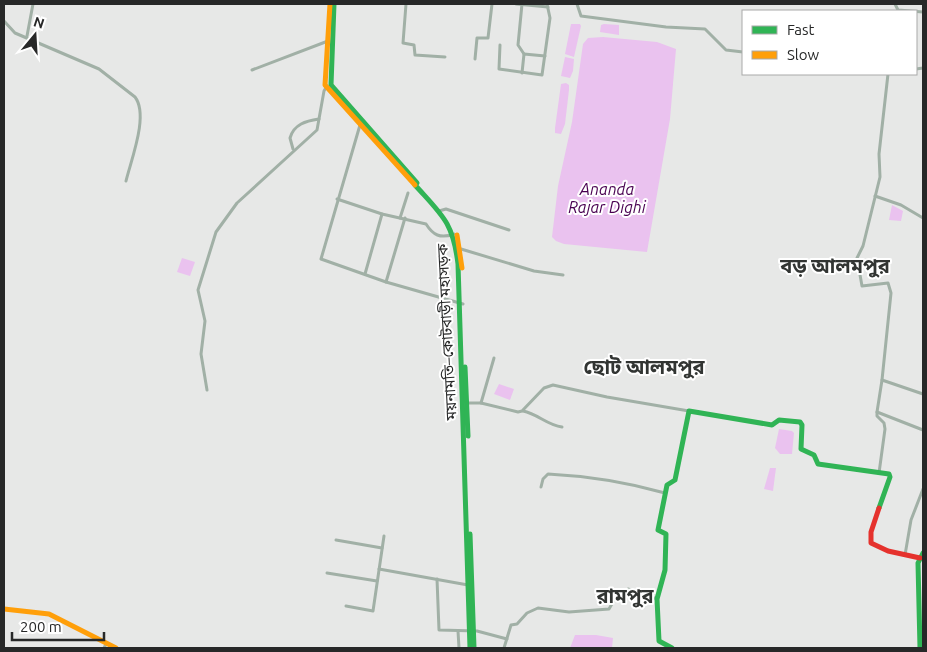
<svg xmlns="http://www.w3.org/2000/svg" width="927" height="652" viewBox="0 0 927 652" font-family="Ubuntu,'Noto Sans Bengali',sans-serif">
	<style>
		.water { fill: #eac2ef }
		.lines { fill: none; stroke-linecap: round; stroke-linejoin: round }
		.street { stroke: #a1b0a6; stroke-width: 3 }
		.fast { stroke: #30b455; stroke-width: 5 }
		.slow { stroke: #ff9f0a; stroke-width: 5 }
		.jam { stroke: #e5322d; stroke-width: 5 }
		.labels { text-anchor: middle; stroke-width: 4; stroke-linejoin: round; paint-order: stroke }
		.street-label { font-size: 15px; fill: #272828; stroke: #fff }
		.water-label { font-size: 16px; font-style: italic; fill: #490051; stroke: #fff }
		.district-label { font-size: 20px; font-weight: bold; fill: #323533; stroke: #fff }
	</style>
	<rect width="100%" height="100%" fill="#e7e8e7"/>
	<!-- water -->
	<g class="water">
		<path d="M571,24H580L581,26L574,57L565,54Z"/>
		<path d="M604,24L619,25V35L600,32L601,25Z"/>
		<path d="M603,37L657,42L676,49L670,119L647,252L564,244L556,241L552,237L558,186L572,122L583,44L588,38Z"/>
		<path d="M565,57L574,59L573,71L570,78L561,76Z"/>
		<path d="M566,83L569,85V90L565,124L561,134L555,133V128L561,84Z"/>
		<path d="M892,205L903,211L901,221L889,220Z"/>
		<path d="M182,258L195,262L190,276L177,272Z"/>
		<path d="M499,384L514,389L510,400L494,394Z"/>
		<path d="M779,429L792,431L794,433L792,454H780L775,448Z"/>
		<path d="M770,468H776L773,491L764,489Z"/>
		<path d="M575,635H596L613,638L612,648H570Z"/>
	</g>
	<g class="lines">
		<!-- street -->
		<g class="street">
			<path d="M406,4L403,43L414,45L415,55L445,57"/>
			<path d="M516,4L548,7"/>
			<path d="M522,4L518,45L524,54"/>
			<path d="M577,4L581,16L666,27L705,29L726,50L743,52"/>
			<path d="M895,4L898,10L923,12"/>
			<path d="M4,21L15,33L99,69L135,97C149,115 131,160 126,181"/>
			<path d="M27,36L33,4"/>
			<path d="M500,45L499,69L542,75L550,18L547,4"/>
			<path d="M475,59L477,38H488L492,4"/>
			<path d="M916,69L923,68"/>
			<path d="M252,70L328,41"/>
			<path d="M522,73L524,54L545,56"/>
			<path d="M360,125L321,259L386,282L463,304"/>
			<path d="M293,149L290,138C294,124 306,121 319,119"/>
			<path d="M875,196L901,205L923,218"/>
			<path d="M337,199L382,214L426,224C433,235 440,239 454,234"/>
			<path d="M439,211L446,209L509,230"/>
			<path d="M400,218L408,193"/>
			<path d="M461,249L534,271L563,275"/>
			<path d="M365,274L382,214"/>
			<path d="M386,282L405,218"/>
			<path d="M882,380L891,293L888,283L862,286L857,258L863,246L880,177L879,154L888,74"/>
			<path d="M207,390L201,354L205,321L198,290L216,232L237,203L317,130L324,91L327,86"/>
			<path d="M467,403H481L518,412L522,411L544,388L553,385L607,397L689,411"/>
			<path d="M481,403L494,358"/>
			<path d="M523,411C538,414 547,425 562,427"/>
			<path d="M877,412L923,430"/>
			<path d="M879,473L885,429L884,423L877,416V412L882,380L923,394"/>
			<path d="M541,487L543,479L548,474C588,476 626,482 665,493"/>
			<path d="M336,540L382,548"/>
			<path d="M905,555L911,520L923,489"/>
			<path d="M379,569L468,585"/>
			<path d="M327,573L377,581"/>
			<path d="M437,579L439,630L477,631L507,639"/>
			<path d="M346,606L373,611L384,536"/>
			<path d="M458,631L459,648"/>
			<path d="M104,648L106,644"/>
			<path d="M504,648L511,625L517,624L527,613L538,608L569,612L609,609L617,595L628,589L657,599"/>
		</g>
		<!-- fast -->
		<g class="fast">
			<path d="M334,4L331,85L417,183"/>
			<path d="M415,185C442,215 453,222 458,264L470,648"/>
			<path d="M465,367L468,436"/>
			<path d="M470,534L474,648"/>
			<path d="M672,648L659,641L657,599L665,570L666,534L658,530L667,485L675,480L689,411L772,425L779,420L800,422L802,425L801,449L814,455L818,464L889,474L890,477L879,508"/>
			<path d="M920,648L918,563L923,553"/>
		</g>
		<!-- slow -->
		<g class="slow">
			<path d="M330,4L325,85L415,185"/>
			<path d="M457,235L462,268"/>
			<path d="M4,609L49,614L116,648"/>
		</g>
		<!-- jam -->
		<path class="jam" d="M879,508L871,532V543L888,551L920,558"/>
	</g>
	<g class="labels">
		<!-- street labels -->
		<g class="street-label">
			<text transform="translate(447 332) rotate(-93)" y="5">ময়নামতি–কোটবাড়ী মহাসড়ক</text>
		</g>
		<!-- water labels -->
		<g class="water-label">
			<text x="607" y="195">Ananda<tspan x="607" dy="18">Rajar Dighi</tspan></text>
		</g>
		<!-- district labels -->
		<g class="district-label">
			<text x="835" y="273">বড় আলমপুর</text>
			<text x="644" y="374">ছোট আলমপুর</text>
			<text x="625" y="603">রামপুর</text>
		</g>
	</g>
	<!-- border -->
	<rect width="927" height="652" fill="none" stroke="#272828" stroke-width="10"/>
	<!-- legend -->
	<rect x="742" y="10" width="175" height="65" fill="#ffffff" stroke="#a9a9a9"/>
	<rect x="752" y="26" width="25" height="8" fill="#30b455" stroke="#a9a9a9"/>
	<text x="787" y="35" font-size="15" fill="#272828">Fast</text>
	<rect x="752" y="51" width="25" height="8" fill="#ff9f0a" stroke="#a9a9a9"/>
	<text x="787" y="60" font-size="15" fill="#272828">Slow</text>
	<!-- north arrow -->
	<g transform="translate(35 35) rotate(18)" stroke="#ffffff" stroke-width="4" paint-order="stroke">
	<path d="M0-4L9 19L0 12L-9 19Z" fill="#272828"/>
	<text y="-8" font-size="14" font-weight="bold" text-anchor="middle" fill="#272828">N</text>
	</g>
	<!-- scale -->
	<path d="M12 632v8h92v-8" fill="none" stroke="#272828" stroke-width="2.5"/>
	<text x="20" y="632" font-size="15" fill="#272828" stroke="#ffffff" stroke-width="4" paint-order="stroke">200 m</text>
</svg>
